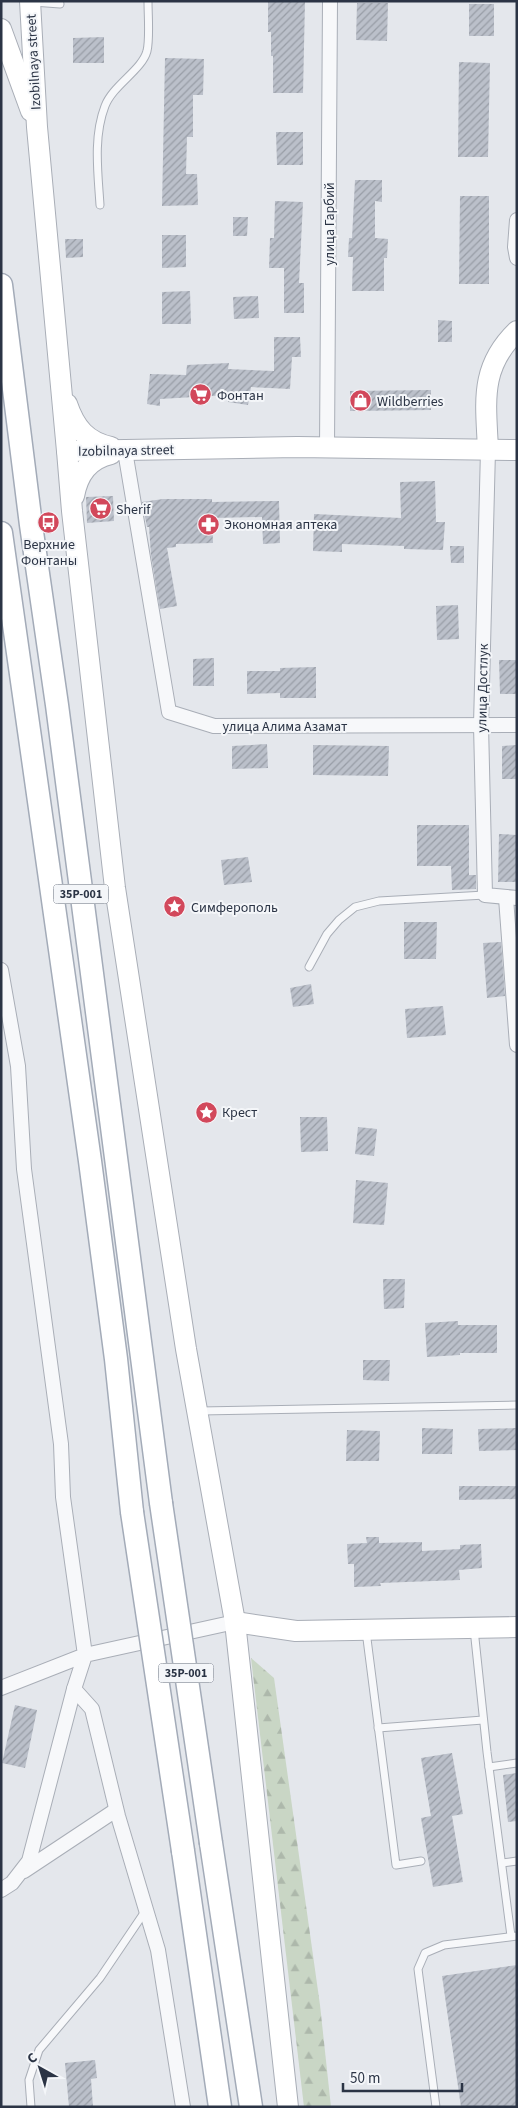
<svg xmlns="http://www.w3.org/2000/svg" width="518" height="2108" viewBox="0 0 518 2108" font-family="'Source Sans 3',sans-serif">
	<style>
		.forest { fill: url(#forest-firs) }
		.building { fill: url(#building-hatch) }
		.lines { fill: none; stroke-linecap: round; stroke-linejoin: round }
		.lane-casing { stroke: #a9aeb7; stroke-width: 9 }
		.street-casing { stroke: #a9aeb7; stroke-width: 16 }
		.secondary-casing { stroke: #a9aeb7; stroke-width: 22 }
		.primary-casing { stroke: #a3abb8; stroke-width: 25 }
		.lane { stroke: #f7f8fa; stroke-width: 7 }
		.street { stroke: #f7f8fa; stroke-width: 14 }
		.secondary { stroke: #fff; stroke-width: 20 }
		.primary { stroke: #fff; stroke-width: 22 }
		.primary-bridge-casing { stroke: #a3abb8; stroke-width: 25; stroke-linecap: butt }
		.primary-bridge { stroke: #fff; stroke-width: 22 }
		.labels { text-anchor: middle; stroke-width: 4; stroke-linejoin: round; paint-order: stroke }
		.shield { fill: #f4f6f9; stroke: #676e7b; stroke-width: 1 }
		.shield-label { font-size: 12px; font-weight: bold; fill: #2b3445 }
		.street-label { font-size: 14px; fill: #2b3445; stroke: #f4f6f9 }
		.poi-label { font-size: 14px; fill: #2b3445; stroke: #f4f6f9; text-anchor: start }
	</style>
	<defs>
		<pattern id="forest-firs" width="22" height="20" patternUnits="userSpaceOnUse" patternTransform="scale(1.25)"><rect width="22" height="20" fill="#c9d6c5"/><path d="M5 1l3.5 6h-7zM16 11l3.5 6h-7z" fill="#adb8ab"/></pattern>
		<pattern id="building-hatch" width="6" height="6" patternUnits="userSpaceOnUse" patternTransform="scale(1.25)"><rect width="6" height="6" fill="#bbc0ca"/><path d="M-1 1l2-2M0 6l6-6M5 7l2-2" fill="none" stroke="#989da6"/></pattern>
	</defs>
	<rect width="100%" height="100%" fill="#e4e7ec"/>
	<!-- forest -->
	<path class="forest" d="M251,1658L274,1678L320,2005L331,2107H304Z"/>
	<!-- building -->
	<g class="building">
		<path d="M268,1H305L303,93H273V56H271V32H268Z"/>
		<path d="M357,3H388L387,41L356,40Z"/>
		<rect x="469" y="4" width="25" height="32"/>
		<path d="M104,37V63H73V38Z"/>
		<path d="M165,58L204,59L203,95H193V137H187L186,174H197L198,205L162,206Z"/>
		<path d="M459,62L490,63L488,157H458Z"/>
		<path d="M276,132H303V165H277Z"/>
		<path d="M355,180H382V202L375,201V238L388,239L387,258H384V291H352L353,257H348L349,238H352Z"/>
		<path d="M460,196H489V284H459Z"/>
		<path d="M275,201L303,202L299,283H304V313H284V268H269L270,238H274Z"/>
		<path d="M233,217H248L247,236H233Z"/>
		<path d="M162,235H186V267L162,268Z"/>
		<path d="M65,239H83V257L66,258Z"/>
		<path d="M190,291L191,324H162V292Z"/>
		<path d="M258,296L259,318L234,319L233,297Z"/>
		<path d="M438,320L452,321V342H438Z"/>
		<path d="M274,337H300L301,357H292L290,389L251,387L248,405L228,402L229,395L160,399V406L147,404L150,374L186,375L187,365L229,363L228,369L274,371Z"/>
		<path d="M431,390V410L350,411V391Z"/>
		<path d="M435,481L436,522H445L443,550L404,549V546L342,544V552L313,551L314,514L401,518L400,482Z"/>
		<path d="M113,496L114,521L87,523L86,497Z"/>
		<path d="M163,499H212V502L279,501L280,543L263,544L262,517L212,518L213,543L176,544V547L167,548L177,606L160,609L151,555L149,527H147L142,502Z"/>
		<path d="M450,546H464V563H451Z"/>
		<path d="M458,605L459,639L437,640L436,606Z"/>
		<path d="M214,658V686H193V659Z"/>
		<path d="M499,660H517V694H500Z"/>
		<path d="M316,667V698H280V693L247,694V671H280V668Z"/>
		<path d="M267,744L268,768L232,769V746Z"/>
		<path d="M313,745L389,746L388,776L313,775Z"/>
		<path d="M517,745V779H502V746Z"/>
		<path d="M417,825H469V875H476V889L452,890L451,866H417Z"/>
		<path d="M499,834L517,835V882H498Z"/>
		<path d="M248,857L252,882L224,885L221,860Z"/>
		<path d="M404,922H437L436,959H404Z"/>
		<path d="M501,942L505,996L487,998L483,943Z"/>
		<path d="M311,984L314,1004L293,1007L290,988Z"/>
		<path d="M443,1006L446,1035L407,1038L405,1009Z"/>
		<path d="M300,1117H327L328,1151L301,1152Z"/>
		<path d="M358,1127L377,1129L374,1156L355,1154Z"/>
		<path d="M356,1180L388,1183L384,1225L353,1223Z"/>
		<path d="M383,1279H405L404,1308L384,1309Z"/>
		<path d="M458,1321V1325H497V1353H460V1355L427,1357L425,1323Z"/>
		<path d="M363,1360H390L389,1381L363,1380Z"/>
		<path d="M422,1428L453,1429L452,1454H422Z"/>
		<path d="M517,1428V1450L479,1451L478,1429Z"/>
		<path d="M347,1430L380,1431L379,1461H346Z"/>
		<path d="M459,1486H517V1499L459,1500Z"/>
		<path d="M366,1537H379V1543L422,1542V1551L460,1549V1545L481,1544L482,1568L459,1570L460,1580L380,1583L381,1586L354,1587V1564H348L347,1544L367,1543Z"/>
		<path d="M15,1705L37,1710L25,1768L2,1763Z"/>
		<path d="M452,1753L463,1814L452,1816L463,1882L433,1887L421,1818L431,1816L421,1758Z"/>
		<path d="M517,1773V1821L508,1822L503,1775Z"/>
		<path d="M517,1965V2107H461L442,1976Z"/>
		<path d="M95,2060L97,2078L91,2079L93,2107H69L65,2063Z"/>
	</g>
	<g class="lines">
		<defs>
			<g id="lane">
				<path d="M33,2L60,4"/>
				<path d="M100,205C98,173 93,137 105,106C113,85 142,70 147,51C150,38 148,16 148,1"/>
				<path d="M309,967L327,934L339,920L355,907L379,901L485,895"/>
				<path d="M200,1411L517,1405"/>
				<path d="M474,1629L487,1752L511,1936"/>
				<path d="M366,1631L396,1865L421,1861"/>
				<path d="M378,1728L483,1720"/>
				<path d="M489,1767L517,1763"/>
				<path d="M502,1863L517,1861"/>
				<path d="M31,2107L29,2080L39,2050L100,1978L146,1910"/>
				<path d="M436,2107L418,1969L425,1953L444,1945L517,1936"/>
			</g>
			<g id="street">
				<path d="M517,220L515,247L517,258"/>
				<path d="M327,447L330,1"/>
				<path d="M488,450L481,725L485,895L517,898"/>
				<path d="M125,451L169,712L214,726L517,725"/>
				<path d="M506,898L517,1045"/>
				<path d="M1,970L18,1066L24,1169L61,1444L63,1497L85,1655L1,1688"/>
				<path d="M74,1689L92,1709L118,1816L158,1950L183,2107"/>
				<path d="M24,1871L116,1810"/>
				<path d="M1,1890L12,1883L29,1861L74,1689L85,1655L235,1622"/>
			</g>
			<g id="secondary">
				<path d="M30,1L37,127L67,451L297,447L517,450"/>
				<path d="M1,29L31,111"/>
				<path d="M67,404C75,428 87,442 111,447"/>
				<path d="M488,450C486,402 479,368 517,331"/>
				<path d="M67,451L72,511L115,888L186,1349L235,1622L288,2107"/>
				<path d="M74,496C78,474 89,459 111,454"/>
				<path d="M235,1622L296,1631L517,1627"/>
			</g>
			<g id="primary">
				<path d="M1,285L31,525L57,705L161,1503"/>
				<path d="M1,533L90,1161L116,1359L132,1512"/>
				<path d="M211,1843L251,2107"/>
				<path d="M183,1851L220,2107"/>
			</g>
		</defs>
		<!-- lane casing -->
		<use href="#lane" class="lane-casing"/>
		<!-- street casing -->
		<use href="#street" class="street-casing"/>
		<!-- secondary casing -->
		<use href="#secondary" class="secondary-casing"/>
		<!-- primary casing -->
		<use href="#primary" class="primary-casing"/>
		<!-- lane -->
		<use href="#lane" class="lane"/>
		<!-- street -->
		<use href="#street" class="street"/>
		<!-- secondary -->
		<use href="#secondary" class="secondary"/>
		<!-- primary -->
		<use href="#primary" class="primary"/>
		<defs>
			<g id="primary-bridge">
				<path d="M161,1503L211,1843"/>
				<path d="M132,1512L183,1851"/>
			</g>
		</defs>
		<!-- primary-bridge casing -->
		<use href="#primary-bridge" class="primary-bridge-casing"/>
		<!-- primary-bridge -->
		<use href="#primary-bridge" class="primary-bridge"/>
	</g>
	<!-- icons -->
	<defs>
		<symbol id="supermarket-disc" viewBox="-11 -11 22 22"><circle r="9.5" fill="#d2485b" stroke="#f4f6f9"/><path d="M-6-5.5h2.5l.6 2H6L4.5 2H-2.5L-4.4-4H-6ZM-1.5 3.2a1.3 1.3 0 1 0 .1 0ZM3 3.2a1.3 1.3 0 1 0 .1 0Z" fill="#fff"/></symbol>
		<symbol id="shop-disc" viewBox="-11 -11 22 22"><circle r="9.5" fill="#d2485b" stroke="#f4f6f9"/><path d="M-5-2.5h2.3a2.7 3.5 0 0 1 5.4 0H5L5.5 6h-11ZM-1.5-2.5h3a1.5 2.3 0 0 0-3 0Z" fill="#fff"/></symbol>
		<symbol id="bus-disc" viewBox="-11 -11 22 22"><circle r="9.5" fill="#d2485b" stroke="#f4f6f9"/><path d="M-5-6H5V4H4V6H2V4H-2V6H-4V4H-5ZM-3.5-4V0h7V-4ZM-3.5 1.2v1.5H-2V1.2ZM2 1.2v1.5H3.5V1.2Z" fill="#fff"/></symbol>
		<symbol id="pharmacy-disc" viewBox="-11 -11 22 22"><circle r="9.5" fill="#d2485b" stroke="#f4f6f9"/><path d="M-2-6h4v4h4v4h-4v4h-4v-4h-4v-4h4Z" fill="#fff"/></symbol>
		<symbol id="sight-disc" viewBox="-11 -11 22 22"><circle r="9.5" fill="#d2485b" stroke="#f4f6f9"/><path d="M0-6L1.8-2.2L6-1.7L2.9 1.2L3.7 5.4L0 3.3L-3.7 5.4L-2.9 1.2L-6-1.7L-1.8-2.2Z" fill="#fff"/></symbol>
	</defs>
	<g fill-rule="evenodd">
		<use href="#supermarket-disc" x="188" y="382" width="25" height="25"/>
		<use href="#shop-disc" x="348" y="388" width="25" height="25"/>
		<use href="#supermarket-disc" x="88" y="496" width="25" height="25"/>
		<use href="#bus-disc" x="36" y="510" width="25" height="25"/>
		<use href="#pharmacy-disc" x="196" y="512" width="25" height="25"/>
		<use href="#sight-disc" x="162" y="894" width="25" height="25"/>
		<use href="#sight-disc" x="194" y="1100" width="25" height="25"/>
	</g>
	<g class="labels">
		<!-- shield labels -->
		<g class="shield">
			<rect x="53.5" y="884.5" width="55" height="19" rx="4"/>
			<rect x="158.5" y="1663.5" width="55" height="19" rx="4"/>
		</g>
		<g class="shield-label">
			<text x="81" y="898">35Р-001</text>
			<text x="186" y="1677">35Р-001</text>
		</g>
		<!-- street labels -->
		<g class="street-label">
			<text transform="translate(33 62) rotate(-93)" y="5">Izobilnaya street</text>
			<text transform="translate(329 224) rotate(-90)" y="5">улица Гарбий</text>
			<text transform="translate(126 450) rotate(-1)" y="5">Izobilnaya street</text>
			<text transform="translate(482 688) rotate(-89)" y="5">улица Достлук</text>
			<text x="285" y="731">улица Алима Азамат</text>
		</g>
		<!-- poi labels -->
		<g class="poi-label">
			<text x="217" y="400">Фонтан</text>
			<text x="377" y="406">Wildberries</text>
			<text x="116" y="514">Sherif</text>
			<text x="224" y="529">Экономная аптека</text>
			<text x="49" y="549" text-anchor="middle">Верхние<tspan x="49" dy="16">Фонтаны</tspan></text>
			<text x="191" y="912">Симферополь</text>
			<text x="222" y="1117">Крест</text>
		</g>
	</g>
	<!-- border -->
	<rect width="518" height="2108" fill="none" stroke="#2b3445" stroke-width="5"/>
	<!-- north arrow -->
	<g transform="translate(40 2068) rotate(321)" stroke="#f4f6f9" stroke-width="4" paint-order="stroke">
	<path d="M0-4L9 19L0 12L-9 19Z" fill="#2b3445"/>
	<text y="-8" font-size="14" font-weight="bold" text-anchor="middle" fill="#2b3445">С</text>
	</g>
	<!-- scale -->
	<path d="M343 2083v8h119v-8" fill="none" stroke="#2b3445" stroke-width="2.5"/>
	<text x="350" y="2083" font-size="15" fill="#2b3445" stroke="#f4f6f9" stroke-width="4" paint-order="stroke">50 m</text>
</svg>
